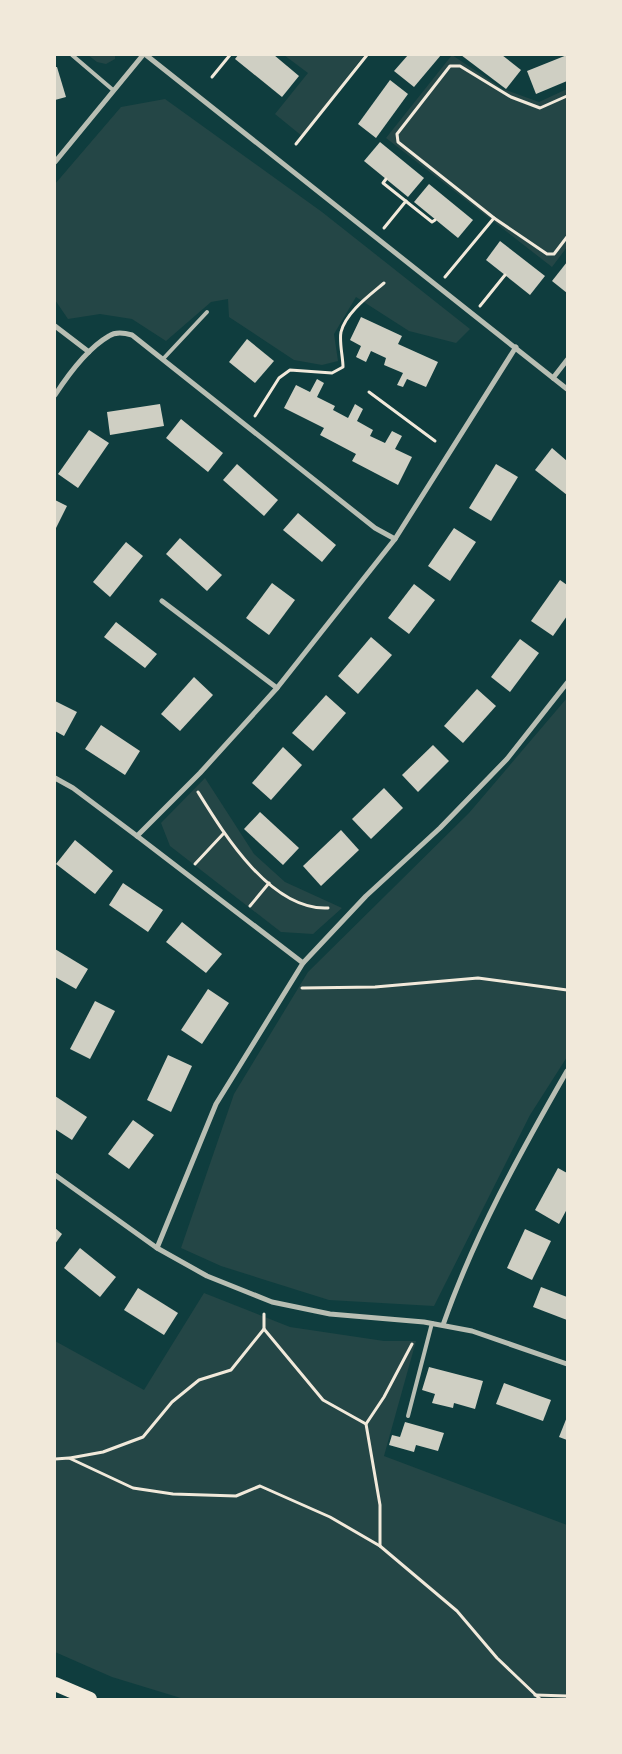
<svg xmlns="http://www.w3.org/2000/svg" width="622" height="1754" viewBox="0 0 622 1754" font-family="Roboto,sans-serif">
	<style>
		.green { fill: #244646 }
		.building { fill: #cfcfc3 }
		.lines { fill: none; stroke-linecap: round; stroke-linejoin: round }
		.path { stroke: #f1e9da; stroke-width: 3 }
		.service { stroke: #b8beb3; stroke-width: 4 }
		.minor { stroke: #b8beb3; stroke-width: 5 }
		.trunk { stroke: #f1e9da; stroke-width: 14 }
	</style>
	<rect width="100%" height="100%" fill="#0f3d3e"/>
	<!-- green -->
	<g class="green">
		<path d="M88,55H115V59L106,64L97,62Z"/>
		<path d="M284,55H364L302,136L275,114L308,73Z"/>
		<path d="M452,55L503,89L539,102L567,89V247L552,267L386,138Z"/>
		<path d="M165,99L322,212L470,329L456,343L409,331L356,297L334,334L338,361L322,365L294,360L229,317L228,299L211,302L166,341L132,319L100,314L68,319L55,300V184L121,107Z"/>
		<path d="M567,698V1057L530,1115L434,1306L329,1300L221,1266L181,1248L234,1094L308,972L469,813Z"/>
		<path d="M205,778L254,854L285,882L342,908L313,934L281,932L170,846L161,823Z"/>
		<path d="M204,1293L290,1327L384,1341H416L384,1456L567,1525V1699H184L112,1677L55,1652V1341L144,1390Z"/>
	</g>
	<!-- building -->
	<g class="building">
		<path d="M238,55H274L299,76L282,97L235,59Z"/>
		<path d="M408,55H441L414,87L394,71Z"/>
		<path d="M461,55H502L521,70L506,89Z"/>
		<path d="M567,55V81L536,94L527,71Z"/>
		<path d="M55,67H57L66,97L55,100Z"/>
		<path d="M390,80L408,94L376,138L358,124Z"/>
		<path d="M380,142L424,178L408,197L364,161Z"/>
		<path d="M429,184L473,220L458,238L414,202Z"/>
		<path d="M500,241L545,276L530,295L486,260Z"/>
		<path d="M567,262V293L552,281Z"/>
		<path d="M361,317L402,336L398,344L438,362L426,387L407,379L403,387L397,385L403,373L384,365L386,358L371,351L366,362L356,357L361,346L350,340Z"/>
		<path d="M247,339L274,361L255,383L229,362Z"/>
		<path d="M317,379L324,383L317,397L335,406L333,410L348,418L355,404L363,409L357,421L373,430L370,436L385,443L392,431L402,436L395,449L412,457L398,485L352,461L356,454L320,435L324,428L284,408L296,385L310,392Z"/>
		<path d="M160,404L164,426L110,435L107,412Z"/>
		<path d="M181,419L223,453L208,472L166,438Z"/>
		<path d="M89,430L109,443L78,488L58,474Z"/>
		<path d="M552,448L567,461V495L535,470Z"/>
		<path d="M237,464L278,500L264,516L223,480Z"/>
		<path d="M496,464L518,477L491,521L469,508Z"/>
		<path d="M55,500L67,506L55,530Z"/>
		<path d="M298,513L336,545L322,562L283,530Z"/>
		<path d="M454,528L476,542L450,581L428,566Z"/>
		<path d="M180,538L222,575L207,591L166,554Z"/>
		<path d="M126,542L143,556L110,597L93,582Z"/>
		<path d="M560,580L567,585V616L553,636L531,621Z"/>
		<path d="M272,583L295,600L269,635L246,618Z"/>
		<path d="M414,584L435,600L409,634L388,618Z"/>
		<path d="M116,622L157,654L145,668L104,637Z"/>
		<path d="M371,637L392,655L358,694L338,676Z"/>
		<path d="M520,639L539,653L510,692L491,677Z"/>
		<path d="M194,677L213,695L180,731L161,714Z"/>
		<path d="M477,689L496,706L463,743L444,726Z"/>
		<path d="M326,695L346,713L313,751L292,733Z"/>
		<path d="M55,701L77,712L64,736L55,731Z"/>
		<path d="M101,725L140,751L125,775L85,749Z"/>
		<path d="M433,745L449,761L418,792L402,775Z"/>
		<path d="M283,747L302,765L271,800L252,783Z"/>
		<path d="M384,788L403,808L371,839L352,819Z"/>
		<path d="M260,812L299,848L283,865L244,829Z"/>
		<path d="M341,830L359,850L321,886L303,866Z"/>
		<path d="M75,840L113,871L95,894L56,864Z"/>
		<path d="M123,883L163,910L148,932L109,905Z"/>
		<path d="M182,922L222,954L206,973L166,942Z"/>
		<path d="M55,949L88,969L76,989L55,977Z"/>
		<path d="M208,989L229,1003L202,1044L181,1030Z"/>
		<path d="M95,1001L115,1011L90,1059L70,1049Z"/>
		<path d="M168,1055L192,1066L171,1112L147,1100Z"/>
		<path d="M55,1096L87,1117L72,1140L55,1129Z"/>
		<path d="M133,1120L154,1135L129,1169L108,1154Z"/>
		<path d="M558,1168L567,1173V1209L559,1224L535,1210Z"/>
		<path d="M55,1228L62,1234L55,1244Z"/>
		<path d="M525,1229L551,1241L532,1280L507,1268Z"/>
		<path d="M80,1248L116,1277L100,1297L64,1268Z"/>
		<path d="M541,1287L567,1297V1320L533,1307Z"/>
		<path d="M138,1288L178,1313L164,1335L124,1310Z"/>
		<path d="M429,1367L483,1381L475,1409L454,1403L453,1408L432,1403L435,1394L422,1390Z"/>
		<path d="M504,1383L551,1400L543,1421L496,1404Z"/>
		<path d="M567,1417V1440L559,1437Z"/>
		<path d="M405,1422L444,1433L438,1451L416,1445L414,1452L389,1445L392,1435L400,1437Z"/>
	</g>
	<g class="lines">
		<!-- path -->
		<g class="path">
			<path d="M212,77L230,55"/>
			<path d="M567,96L540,108L511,97L460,66H450L397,134L398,142L494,218L547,254H554L567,237"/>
			<path d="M296,144L367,55"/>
			<path d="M386,179L383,183L432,222L435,220"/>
			<path d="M384,228L406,201"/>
			<path d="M445,277L494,218"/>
			<path d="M480,306L505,275"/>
			<path d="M369,392L435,441"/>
			<path d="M255,416L279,378L290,370L332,373L343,367C343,357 339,342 341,332C346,312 370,295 384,283"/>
			<path d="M198,792C224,834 271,911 328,908"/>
			<path d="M195,864L224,833"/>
			<path d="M250,906L269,883"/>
			<path d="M302,988L375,987L478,978L567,990"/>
			<path d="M264,1314V1329L323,1400L366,1424"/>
			<path d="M412,1344L384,1397L366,1424L380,1505V1546L457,1611L497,1658L540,1699"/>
			<path d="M70,1458L103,1452L143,1437L172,1402L199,1380L231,1370L264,1329"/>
			<path d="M55,1459L69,1458L133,1488L173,1494L236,1496L260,1486L330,1517L380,1546"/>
			<path d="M535,1695L567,1696"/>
		</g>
		<!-- service -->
		<g class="service">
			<path d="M72,55L113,90"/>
			<path d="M163,359L207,312"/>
			<path d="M408,1416L432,1323"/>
		</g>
		<!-- minor -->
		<g class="minor">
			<path d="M146,55L567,389"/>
			<path d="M55,162L143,55"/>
			<path d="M55,326L89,352"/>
			<path d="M553,378L567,360"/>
			<path d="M55,395C68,375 88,348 109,336C116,331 125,333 132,335L375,528L395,539"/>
			<path d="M162,601L277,688"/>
			<path d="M55,778L73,788L137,836L303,963"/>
			<path d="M137,836L200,773L277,688L395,539L516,347"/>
			<path d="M55,1175L157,1248L207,1276L272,1302L330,1314L424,1322L472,1331L567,1364"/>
			<path d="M157,1248L216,1104L303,963L366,896L440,828L507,759L567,683"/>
			<path d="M443,1325C474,1236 520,1153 567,1071"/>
		</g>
		<!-- trunk -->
		<path class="trunk" d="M55,1684L90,1699"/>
	</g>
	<!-- border -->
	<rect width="622" height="1754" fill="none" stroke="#f1e9da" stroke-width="112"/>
</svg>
